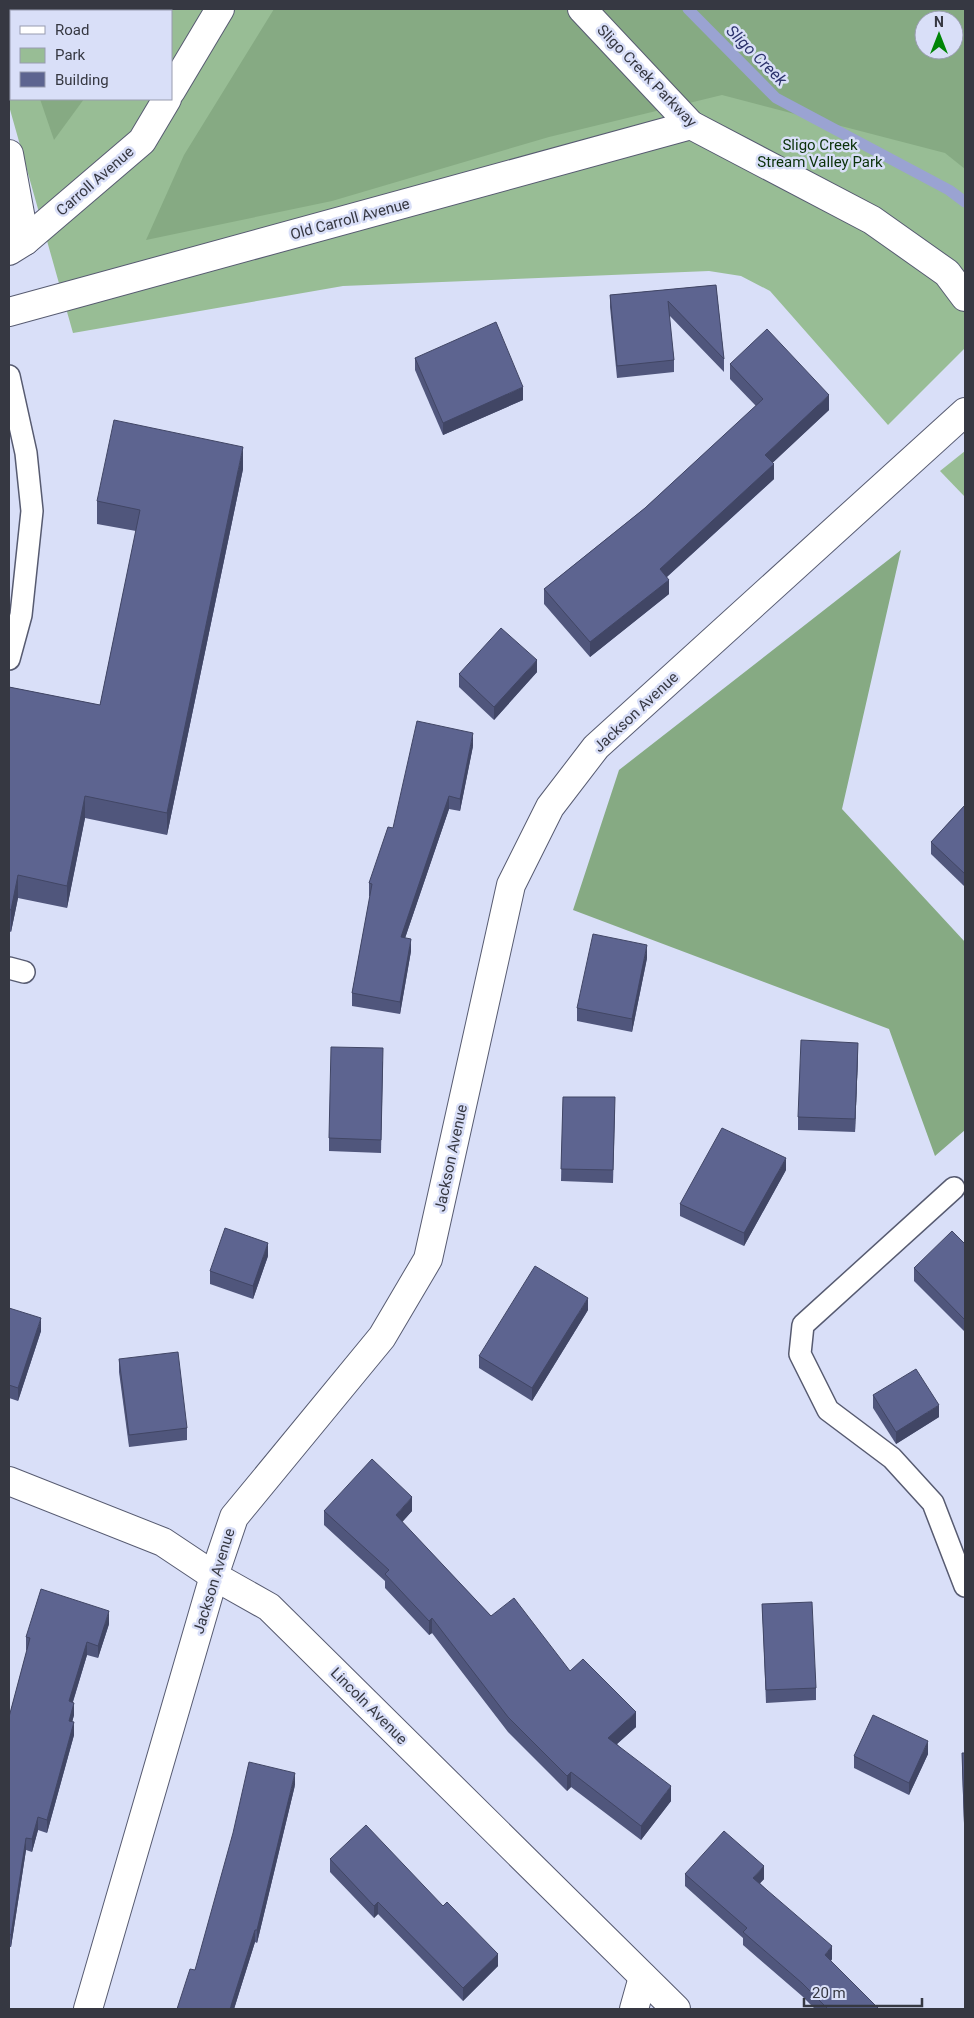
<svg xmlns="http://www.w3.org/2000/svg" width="974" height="2018" viewBox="0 0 974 2018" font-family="Roboto,sans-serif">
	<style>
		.green { fill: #98bd95; fill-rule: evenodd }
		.forest { fill: #86aa83; fill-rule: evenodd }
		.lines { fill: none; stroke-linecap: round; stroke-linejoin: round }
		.stream { stroke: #9aa3d2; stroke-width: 11 }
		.service-casing { stroke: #575b71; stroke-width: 24 }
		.minor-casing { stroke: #575b71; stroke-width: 30 }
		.tertiary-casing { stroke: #575b71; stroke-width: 30 }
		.secondary-casing { stroke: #575b71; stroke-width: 30 }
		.service { stroke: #fff; stroke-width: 21 }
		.minor { stroke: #fff; stroke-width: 28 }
		.tertiary { stroke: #fff; stroke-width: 28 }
		.secondary { stroke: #fff; stroke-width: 28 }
		.wall { fill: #50567c }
		.shaded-wall { fill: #414665 }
		.building { fill: #5d6490; stroke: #414665 }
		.labels { text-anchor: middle; stroke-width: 5; stroke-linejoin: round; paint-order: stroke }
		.street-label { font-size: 15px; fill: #363842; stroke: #d9dff8 }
		.park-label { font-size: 15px; fill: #0b320a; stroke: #d9dff8 }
		.water-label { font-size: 16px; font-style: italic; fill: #2e346e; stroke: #d9dff8 }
	</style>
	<rect width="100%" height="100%" fill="#d9dff8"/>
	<!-- green -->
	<g class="green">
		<path d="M9,9H965V348L888,425L770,291L741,276L709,271L343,286L73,333L9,106ZM11,11H171V99H11ZM924,20H954V50H924Z"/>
		<path d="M965,451V497L940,471Z"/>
	</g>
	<!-- forest -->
	<g class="forest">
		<path d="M9,9H147L145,11H11V30L9,28Z"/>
		<path d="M274,9H965V169L945,153L722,95L549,137L332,201L146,240L184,155ZM924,20H954V50H924Z"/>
		<path d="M40,99H84L54,140Z"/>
		<path d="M901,550L842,809L965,942V1130L935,1156L889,1029L573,910L619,770Z"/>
	</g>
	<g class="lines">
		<!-- stream -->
		<path class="stream" d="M688,9L776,98L949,190L965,202"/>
		<defs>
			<g id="service">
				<path d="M9,376L26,453L32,511L21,615L9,659"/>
				<path d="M9,968L24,972"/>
				<path d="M954,1188L803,1325L800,1354L828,1410L892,1458L933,1503L965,1586"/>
			</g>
			<g id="minor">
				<path d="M9,154L25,241"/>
				<path d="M9,1481L163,1542L214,1576L269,1607L676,2009"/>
				<path d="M88,2009L214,1576L234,1517L382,1337L428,1259L511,885L550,807L596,747L965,412"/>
				<path d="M634,2009L643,1977"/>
			</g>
			<g id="tertiary">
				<path d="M582,9L691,125L872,220L947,273L965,297"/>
				<path d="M9,312L691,125"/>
			</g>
			<g id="secondary">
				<path d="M171,91L220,9"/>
				<path d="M9,251L25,241L142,141L167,99"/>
			</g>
		</defs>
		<!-- service casing -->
		<use href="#service" class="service-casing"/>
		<!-- minor casing -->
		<use href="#minor" class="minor-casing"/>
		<!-- tertiary casing -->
		<use href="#tertiary" class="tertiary-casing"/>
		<!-- secondary casing -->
		<use href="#secondary" class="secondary-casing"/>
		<!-- service -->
		<use href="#service" class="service"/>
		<!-- minor -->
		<use href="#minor" class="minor"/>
		<!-- tertiary -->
		<use href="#tertiary" class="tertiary"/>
		<!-- secondary -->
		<use href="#secondary" class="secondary"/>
	</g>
	<!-- wall -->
	<g class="wall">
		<path d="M716,285L724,359V372L669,315L674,360V372L617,378L610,307V295Z"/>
		<path d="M415,358L523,400L443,435L415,370Z"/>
		<path d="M730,364L829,410L772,463L774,479L667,577L669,594L590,657L544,604V589L645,508L756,406L730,379Z"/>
		<path d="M243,469L167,835L85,818L67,908L18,898L11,932L9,931V687L100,705L136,531L97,524V501Z"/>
		<path d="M537,672L494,720L459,687V674Z"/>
		<path d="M473,746L460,811L449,809L405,938L411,951L400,1014L352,1006V993L370,896H369V883L393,828Z"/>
		<path d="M965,805V887L931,854V842Z"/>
		<path d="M647,958L632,1032L577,1021V1008Z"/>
		<path d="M858,1056L855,1132L798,1130V1117Z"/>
		<path d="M383,1061L381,1153L329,1151V1138Z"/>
		<path d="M563,1097L615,1110L613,1183L561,1181Z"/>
		<path d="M786,1170L744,1246L680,1216V1204Z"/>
		<path d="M965,1244V1332L914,1281V1268Z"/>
		<path d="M268,1256L253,1299L210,1284V1271Z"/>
		<path d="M9,1308L41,1331L18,1401L9,1398Z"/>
		<path d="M588,1310L532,1401L479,1368V1356Z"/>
		<path d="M119,1359L187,1428V1440L129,1447L119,1372Z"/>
		<path d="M873,1395L939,1417L896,1444L873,1408Z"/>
		<path d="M324,1511H412L402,1522L491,1616L570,1671L636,1727L617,1744L671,1801L641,1840L571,1787L567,1791L508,1732L432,1633L429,1635L385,1588V1581L324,1525Z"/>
		<path d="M762,1604L816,1688V1700L766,1703Z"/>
		<path d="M109,1624L98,1658L87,1655L73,1702L74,1715L72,1722L74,1735L47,1833L38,1830L32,1852L26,1850L11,1947H9V1717L27,1650H26V1637Z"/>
		<path d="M962,1753H965V1850L962,1766Z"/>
		<path d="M928,1754L909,1795L854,1768V1756Z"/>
		<path d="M295,1785L257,1943L255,1942L234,2009L195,1970Z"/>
		<path d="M330,1859L498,1966L463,2001L378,1914L374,1918L330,1872Z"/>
		<path d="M685,1874L764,1879L760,1883L832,1959L831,1961L879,2009H815L802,1996L743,1945V1938L685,1886Z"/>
	</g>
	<!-- shaded-wall -->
	<g class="shaded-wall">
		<path d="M523,387V400L443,435V423Z"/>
		<path d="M829,395V410L765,470V455Z"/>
		<path d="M243,447V469L167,835V813Z"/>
		<path d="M774,464V479L660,583V569Z"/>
		<path d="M669,580V594L590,657V642Z"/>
		<path d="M537,660V672L494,720V707Z"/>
		<path d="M473,733V746L460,811V799Z"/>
		<path d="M85,796V818L67,908V886Z"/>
		<path d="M449,796V809L401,950V937Z"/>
		<path d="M18,875V898L11,932V910Z"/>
		<path d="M411,939V951L400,1014V1002Z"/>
		<path d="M647,945V958L632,1032V1019Z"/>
		<path d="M858,1043V1056L855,1132V1119Z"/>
		<path d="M786,1158V1170L744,1246V1233Z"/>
		<path d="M268,1243V1256L253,1299V1286Z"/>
		<path d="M588,1298V1310L532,1401V1388Z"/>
		<path d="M41,1318V1331L18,1401V1388Z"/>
		<path d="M939,1405V1417L896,1444V1432Z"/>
		<path d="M412,1497V1511L396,1529V1515Z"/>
		<path d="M109,1611V1624L98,1658V1646Z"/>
		<path d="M432,1618V1633L429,1635V1621Z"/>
		<path d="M87,1642V1655L69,1714V1701Z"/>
		<path d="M74,1703V1715L69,1734V1721Z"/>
		<path d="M636,1712V1727L608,1752V1738Z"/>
		<path d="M74,1722V1735L47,1833V1820Z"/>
		<path d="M928,1741V1754L909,1795V1783Z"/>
		<path d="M571,1772V1787L567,1791V1776Z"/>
		<path d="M295,1773V1785L257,1943V1930Z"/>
		<path d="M671,1786V1801L641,1840V1826Z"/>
		<path d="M38,1817V1830L32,1852V1839Z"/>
		<path d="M26,1838V1850L11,1947V1935Z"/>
		<path d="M764,1866V1879L753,1891V1878Z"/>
		<path d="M378,1902V1914L374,1918V1906Z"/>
		<path d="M255,1930V1942L234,2009H230Z"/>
		<path d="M832,1946V1959L825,1968V1955Z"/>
		<path d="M498,1954V1966L463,2001V1988Z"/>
	</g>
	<!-- building -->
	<g class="building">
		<path d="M716,285L724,359L668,301L674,360L617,366L610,295Z"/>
		<path d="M496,322L523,387L443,423L415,358Z"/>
		<path d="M767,329L829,395L765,455L774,464L660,569L669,580L590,642L544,589L645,508L763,399L730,364Z"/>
		<path d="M114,420L243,447L167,813L85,796L67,886L18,875L11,910L9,909V687L100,705L140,510L97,501Z"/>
		<path d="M501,628L537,660L494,707L459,674Z"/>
		<path d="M417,721L473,733L460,799L449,796L401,937L411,939L400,1002L352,993L372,884L369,883L388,827L393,828Z"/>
		<path d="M965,805V874L931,842Z"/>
		<path d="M593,934L647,945L632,1019L577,1008Z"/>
		<path d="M801,1040L858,1043L855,1119L798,1117Z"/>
		<path d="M331,1047L383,1048L381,1140L329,1138Z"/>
		<path d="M563,1097H615L613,1170L561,1169Z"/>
		<path d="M722,1128L786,1158L744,1233L680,1204Z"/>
		<path d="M225,1228L268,1243L253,1286L210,1271Z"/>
		<path d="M952,1231L965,1244V1320L914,1268Z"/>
		<path d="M535,1266L588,1298L532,1388L479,1356Z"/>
		<path d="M9,1308L41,1318L18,1388L9,1385Z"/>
		<path d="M178,1352L187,1428L129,1435L119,1359Z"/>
		<path d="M916,1369L939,1405L896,1432L873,1395Z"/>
		<path d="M372,1459L412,1497L396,1515L491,1616L514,1598L570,1671L583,1659L636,1712L608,1738L671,1786L641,1826L571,1772L567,1776L508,1717L432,1618L429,1621L385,1574L389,1570L324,1511Z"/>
		<path d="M41,1589L109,1611L98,1646L87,1642L69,1701L74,1703L69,1721L74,1722L47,1820L38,1817L32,1839L26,1838L11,1935L9,1934V1717L30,1638L26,1637Z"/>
		<path d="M812,1602L816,1688L766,1690L762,1604Z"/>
		<path d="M873,1715L928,1741L909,1783L854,1756Z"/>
		<path d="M962,1753H965V1838Z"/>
		<path d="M249,1762L295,1773L257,1930H255L230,2009H177L190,1969L195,1970L233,1833Z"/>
		<path d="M366,1825L443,1906L447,1902L498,1954L463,1988L378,1902L374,1906L330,1859Z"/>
		<path d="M724,1831L764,1866L753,1878L832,1946L825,1955L879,2009H828L802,1983L743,1932L747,1928L685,1874Z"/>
	</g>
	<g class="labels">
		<!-- street labels -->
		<g class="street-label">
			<text transform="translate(647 76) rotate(46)" y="5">Sligo Creek Parkway</text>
			<text transform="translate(95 181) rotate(-41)" y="5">Carroll Avenue</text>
			<text transform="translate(350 219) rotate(-15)" y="5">Old Carroll Avenue</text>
			<text transform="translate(636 712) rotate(-43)" y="5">Jackson Avenue</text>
			<text transform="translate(451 1158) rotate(-78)" y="5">Jackson Avenue</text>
			<text transform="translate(214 1581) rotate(-73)" y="5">Jackson Avenue</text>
			<text transform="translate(369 1706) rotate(45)" y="5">Lincoln Avenue</text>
		</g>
		<!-- park labels -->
		<g class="park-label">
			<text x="820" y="150">Sligo Creek<tspan x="820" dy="17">Stream Valley Park</tspan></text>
		</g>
		<!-- water labels -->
		<g class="water-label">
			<text transform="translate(757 55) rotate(45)" y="6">Sligo Creek</text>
		</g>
	</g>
	<!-- border -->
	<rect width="974" height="2018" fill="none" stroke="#363842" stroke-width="20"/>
	<!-- legend -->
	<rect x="10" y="10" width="162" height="90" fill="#d9dff8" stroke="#989caf"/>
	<rect x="20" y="26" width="25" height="8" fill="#ffffff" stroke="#989caf"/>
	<text x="55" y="35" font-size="15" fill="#363842">Road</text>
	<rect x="20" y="48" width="25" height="15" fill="#98bd95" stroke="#989caf"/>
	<text x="55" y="60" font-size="15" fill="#363842">Park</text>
	<rect x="20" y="72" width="25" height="15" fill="#5d6490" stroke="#989caf"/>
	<text x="55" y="85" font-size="15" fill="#363842">Building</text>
	<!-- north arrow -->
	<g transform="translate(939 35)"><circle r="24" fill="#d9dff8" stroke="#989caf"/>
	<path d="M0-4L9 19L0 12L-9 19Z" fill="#008507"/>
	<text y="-8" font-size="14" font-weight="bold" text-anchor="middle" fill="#363842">N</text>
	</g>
	<!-- scale -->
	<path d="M804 1998v8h118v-8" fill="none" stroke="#363842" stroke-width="2.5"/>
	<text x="812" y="1998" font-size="15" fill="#363842" stroke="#d9dff8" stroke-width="4" paint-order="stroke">20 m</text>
</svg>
